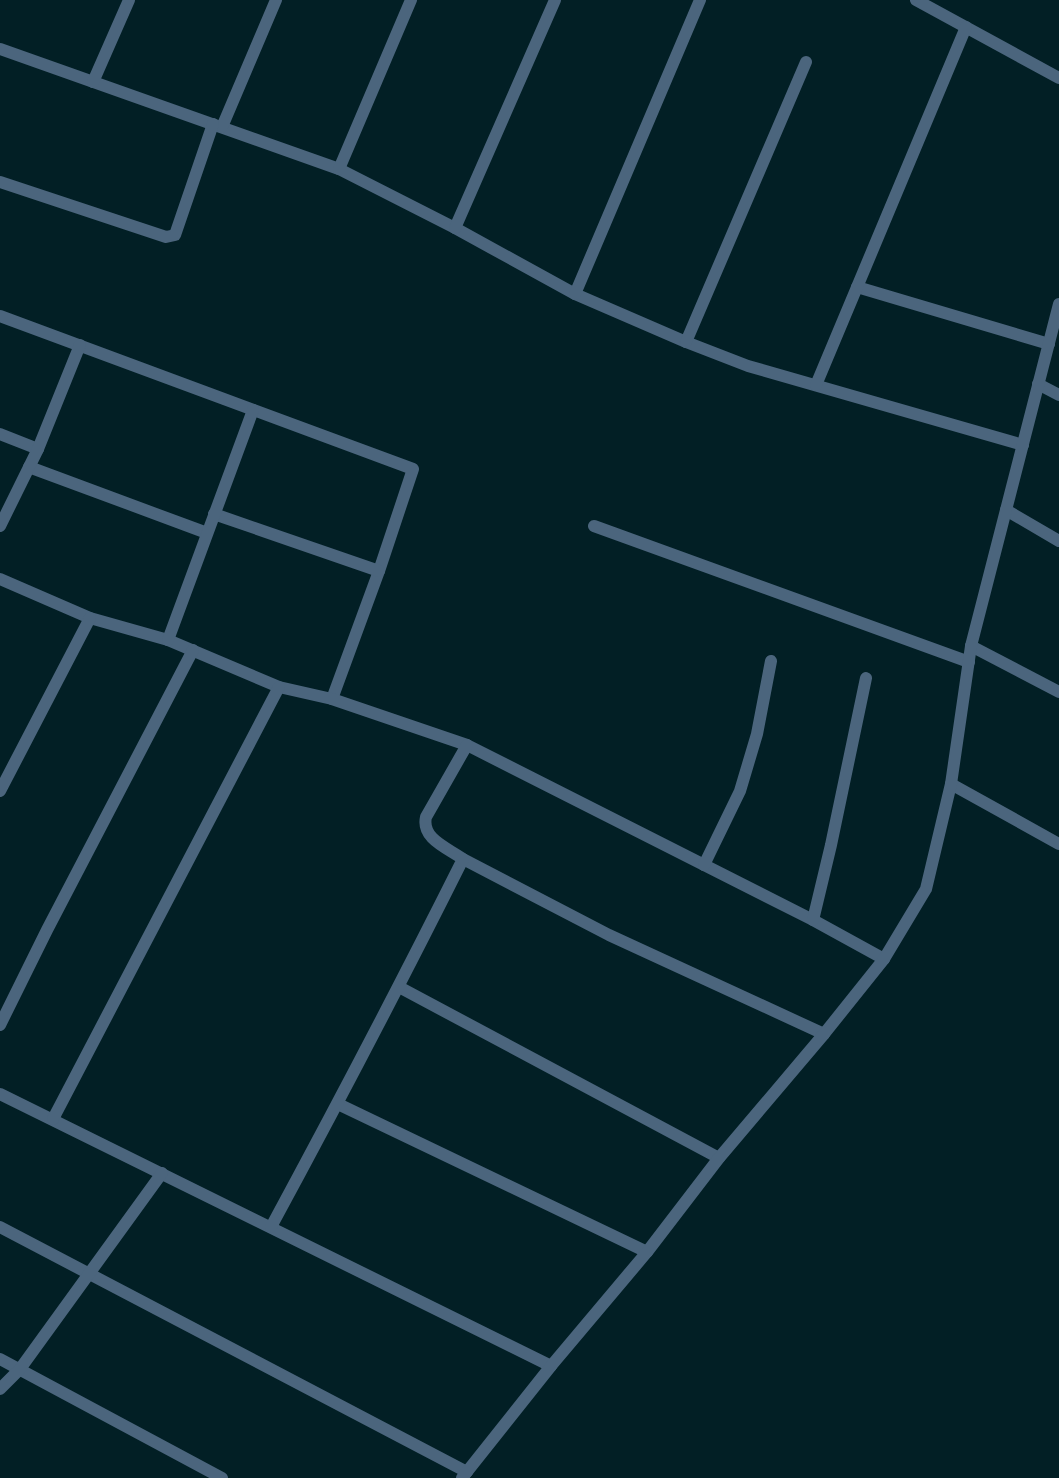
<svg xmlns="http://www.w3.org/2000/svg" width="1059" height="1478" viewBox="0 0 1059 1478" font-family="Montserrat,sans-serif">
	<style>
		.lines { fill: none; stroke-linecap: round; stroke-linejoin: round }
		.minor { stroke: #4b657d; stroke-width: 12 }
	</style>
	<rect width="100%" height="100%" fill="#021f25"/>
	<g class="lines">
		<!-- minor -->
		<g class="minor">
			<path d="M916,0L1059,78"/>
			<path d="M0,49L339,169L455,228L575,294L686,342L748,366L1023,445"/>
			<path d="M93,82L129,0"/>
			<path d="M222,127L276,0"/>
			<path d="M339,169L411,0"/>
			<path d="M0,182L166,237L175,235L213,124"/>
			<path d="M455,228L555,0"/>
			<path d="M857,287L1049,344"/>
			<path d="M575,294L700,0"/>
			<path d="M0,316L413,469L379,571L332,699"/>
			<path d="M686,342L806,62"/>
			<path d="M1038,384L1059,395"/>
			<path d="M816,385L966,27"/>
			<path d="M0,434L38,449"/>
			<path d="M29,467L207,533"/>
			<path d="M1006,510L1059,541"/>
			<path d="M214,514L379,571"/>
			<path d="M0,526L38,449L80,345"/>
			<path d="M594,526L969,662"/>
			<path d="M0,579L90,618L168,640L279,687L332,699L467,745L813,920L884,959"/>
			<path d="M168,640L253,410"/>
			<path d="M971,646L1059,692"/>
			<path d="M951,784L1059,844"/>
			<path d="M0,791L90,618"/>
			<path d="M463,859L609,935L824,1034"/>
			<path d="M704,865L740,791L757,734L771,661"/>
			<path d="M813,920L831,845L866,678"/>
			<path d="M399,987L719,1158"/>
			<path d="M0,1025L47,930L193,650"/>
			<path d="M0,1094L551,1366"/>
			<path d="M338,1104L647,1252"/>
			<path d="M53,1119L279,687"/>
			<path d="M0,1227L467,1472"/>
			<path d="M271,1227C337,1105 401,983 463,859C448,848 421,839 426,817L467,745"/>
			<path d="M0,1359L222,1478"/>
			<path d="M0,1389L20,1369L162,1173"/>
			<path d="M462,1478L551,1366L647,1252L719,1158L824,1034L884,959L926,889L951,784L971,646L1059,304"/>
		</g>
	</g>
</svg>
